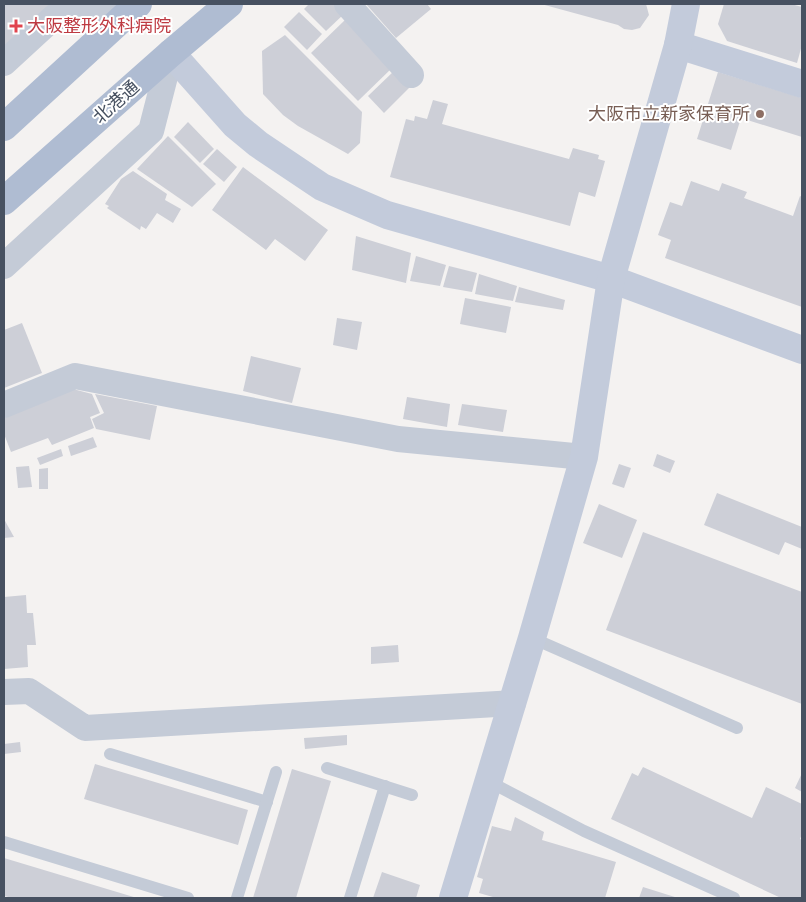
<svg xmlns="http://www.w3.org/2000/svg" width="806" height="902" viewBox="0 0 806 902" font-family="'Space Grotesk','Noto Sans JP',sans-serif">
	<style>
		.building { fill: #cdcfd7 }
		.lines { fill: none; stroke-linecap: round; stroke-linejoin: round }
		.lane { stroke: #c4cbd7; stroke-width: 12 }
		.street { stroke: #c4cbd7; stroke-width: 26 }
		.secondary { stroke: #c3cbdb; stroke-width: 28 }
		.primary { stroke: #afbcd2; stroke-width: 28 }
		.health-dot { fill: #e0444e; stroke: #fff; stroke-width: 2 }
		.education-dot { fill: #8d6e63; stroke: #fff; stroke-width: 2 }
		.labels { text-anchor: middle; stroke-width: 4; stroke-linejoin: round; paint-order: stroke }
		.health-label { font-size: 18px; fill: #be3a42; stroke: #fff; text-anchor: start }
		.street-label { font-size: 18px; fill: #475161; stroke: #fff }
		.education-label { font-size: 18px; fill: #785e54; stroke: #fff; text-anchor: end }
	</style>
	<rect width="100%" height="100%" fill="#f4f2f1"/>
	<!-- building -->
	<g class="building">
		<path d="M4,4H51L4,49Z"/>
		<path d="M309,4H334L344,14L326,31L304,9Z"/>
		<path d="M366,4H427L431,9L396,38Z"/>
		<path d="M541,4H646L649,15L640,28L632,30L624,29L618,25Z"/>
		<path d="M724,4H791L802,7V45L797,63L727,41L718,24Z"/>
		<path d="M299,12L322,34L307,50L284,27Z"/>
		<path d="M346,19L393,67L358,101L311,53Z"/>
		<path d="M285,35L362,112L360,143L348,154L298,126L283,115L263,94L262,51Z"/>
		<path d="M394,71L410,87L384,113L368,96Z"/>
		<path d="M718,72L802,98V137L741,118L731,150L697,139Z"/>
		<path d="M433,100L448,104L442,124L569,159L573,148L599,155L598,159L605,161L595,197L579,192L570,226L390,177L406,119L414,121L415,116L427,119Z"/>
		<path d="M188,122L214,149L200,163L174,137Z"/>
		<path d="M168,136L216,184L192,207L137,169Z"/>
		<path d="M217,149L237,167L224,182L203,164Z"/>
		<path d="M243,167L328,230L305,261L275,239L266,250L212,210Z"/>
		<path d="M133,171L167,194L165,200L181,209L173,223L157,213L146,229L141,226L140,230L107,208L109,206L105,204L121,179Z"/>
		<path d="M691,181L719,191L722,183L747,192L744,198L793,216L800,196L802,197V307L665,258L671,240L658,235L670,202L682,206Z"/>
		<path d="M356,236L411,253L406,283L352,270Z"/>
		<path d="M416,256L446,265L440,286L410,281Z"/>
		<path d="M449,266L477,273L472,292L443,287Z"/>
		<path d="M479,274L517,286L513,301L475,294Z"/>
		<path d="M519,287L565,300L563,310L515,302Z"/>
		<path d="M465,298L511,307L506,333L460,324Z"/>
		<path d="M337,318L362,322L357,350L333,345Z"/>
		<path d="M22,323L42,373L4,388V330Z"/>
		<path d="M251,356L301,368L292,403L243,391Z"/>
		<path d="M73,389L92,394L100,413L90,417L94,428L52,445L48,438L11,452L4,434V418Z"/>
		<path d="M95,394L157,406L150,440L96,429L92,419L104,413Z"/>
		<path d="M407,397L450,404L447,427L403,419Z"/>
		<path d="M462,404L507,410L503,432L458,425Z"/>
		<path d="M93,437L97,447L71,456L68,446Z"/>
		<path d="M61,449L63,456L40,465L37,458Z"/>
		<path d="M657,454L675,461L670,473L653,466Z"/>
		<path d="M619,464L631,468L624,488L612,484Z"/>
		<path d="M29,466L32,487L18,488L16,467Z"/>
		<path d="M48,468V489H39V469Z"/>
		<path d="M717,493L802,527V549L785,542L779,555L704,525Z"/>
		<path d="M599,504L637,520L622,558L583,543Z"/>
		<path d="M4,519L14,537L4,538Z"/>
		<path d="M643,532L802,592V704L606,630Z"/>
		<path d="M26,595L27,613H33L36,645H27L28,667L4,669V597Z"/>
		<path d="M398,645L399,662L371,664V647Z"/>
		<path d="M347,735V745L305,749L304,738Z"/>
		<path d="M20,742L21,752L4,754V744Z"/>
		<path d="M95,764L248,810L238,845L84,799Z"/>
		<path d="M643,767L752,818L766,787L802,804V834L800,839L802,840V898H781L611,819L632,773L638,776Z"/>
		<path d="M292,769L331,781L296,898H253Z"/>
		<path d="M802,773V792L795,788Z"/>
		<path d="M515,817L544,832L542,840L616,862L605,898H492L493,897L479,893L483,879L477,877L492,826L511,831Z"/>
		<path d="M4,858L137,898H13L4,896Z"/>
		<path d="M382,872L420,885L416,898H373Z"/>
		<path d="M643,887L678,898H639Z"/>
	</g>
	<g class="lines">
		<!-- lane -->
		<g class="lane">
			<path d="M532,638L737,728"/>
			<path d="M110,754L267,802"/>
			<path d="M327,768L412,795"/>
			<path d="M488,781L584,831L734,898"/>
			<path d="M4,842L188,898"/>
			<path d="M237,898L276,772"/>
			<path d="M350,898L385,786"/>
		</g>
		<!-- street -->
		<g class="street">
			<path d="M347,4L411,75"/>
			<path d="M4,63L54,17L132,9"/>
			<path d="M4,266L151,131L171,53"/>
			<path d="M4,405L75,376L398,439L584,457"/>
			<path d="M4,692L29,691L85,728L513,703"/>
		</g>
		<!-- secondary -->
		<g class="secondary">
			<path d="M678,45L802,84"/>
			<path d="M171,53L235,125L258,144L322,187L387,215L611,279L802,350"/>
			<path d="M453,898L532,638L584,457L611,279L678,45L686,4"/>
		</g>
		<!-- primary -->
		<g class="primary">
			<path d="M4,127L138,4"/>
			<path d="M4,201L171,53L229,4"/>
		</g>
	</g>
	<!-- markers -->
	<path class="health-dot" d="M13.5 18.5h5v5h5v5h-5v5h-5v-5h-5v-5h5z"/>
	<circle class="education-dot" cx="760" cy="114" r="5"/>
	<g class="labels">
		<!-- health labels -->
		<g class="health-label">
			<text x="27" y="32">大阪整形外科病院</text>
		</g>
		<!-- street labels -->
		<g class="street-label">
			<text transform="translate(116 102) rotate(-42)" y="6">北港通</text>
		</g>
		<!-- education labels -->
		<g class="education-label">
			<text x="750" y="120">大阪市立新家保育所</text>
		</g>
	</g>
	<!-- border -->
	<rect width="806" height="902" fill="none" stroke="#475161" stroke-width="10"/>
</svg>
